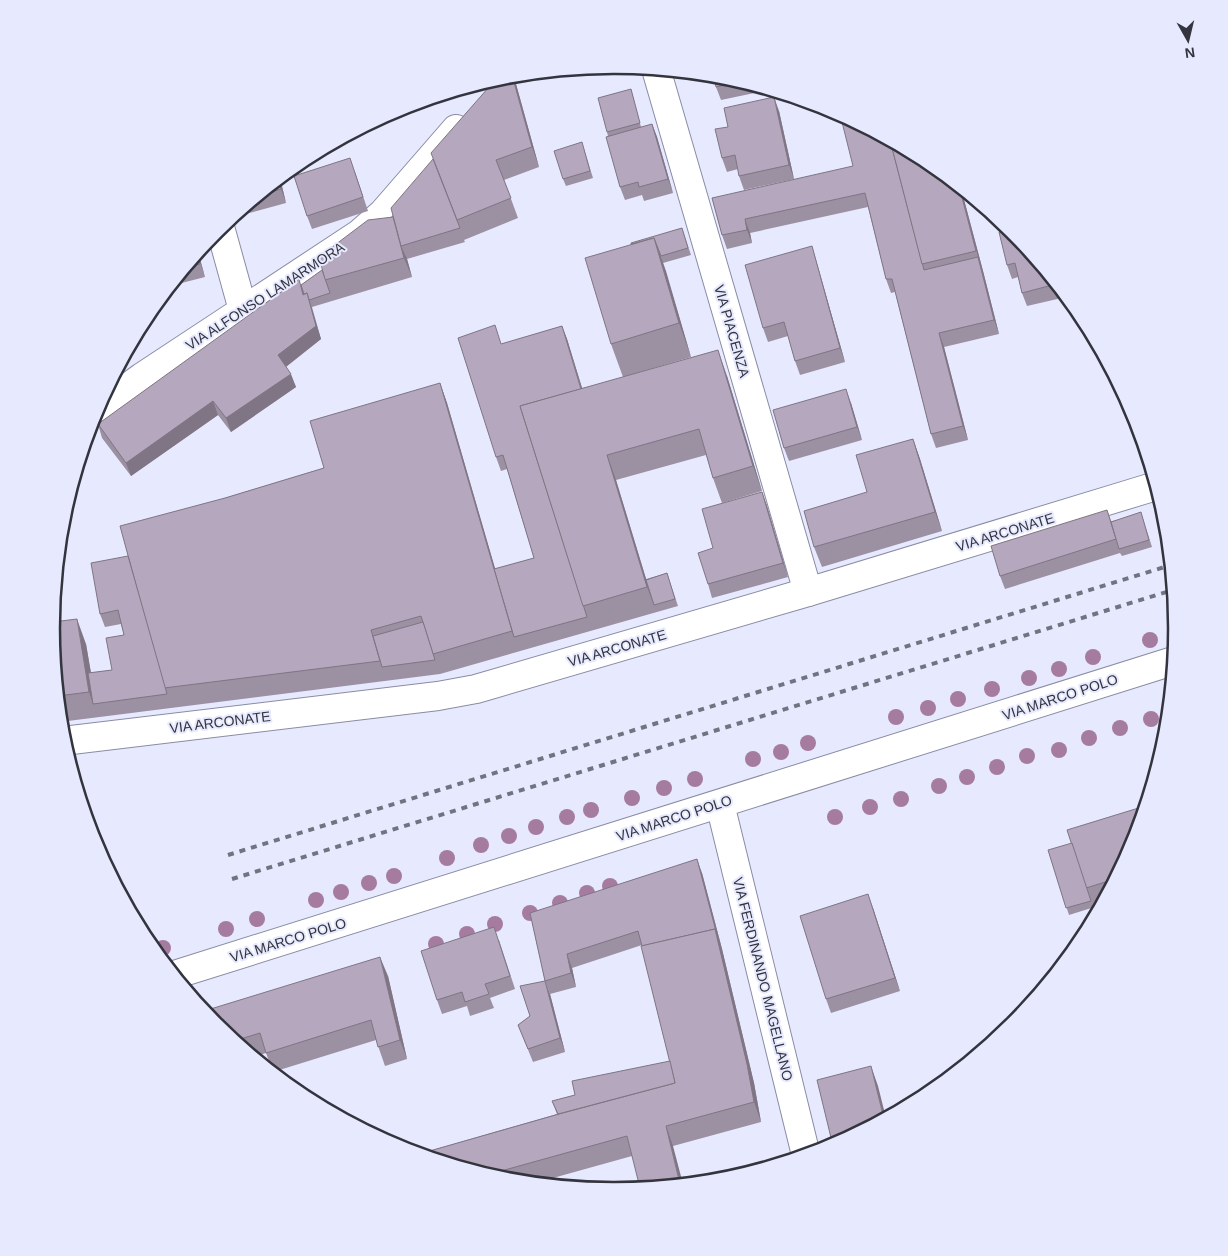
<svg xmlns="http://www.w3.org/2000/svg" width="1228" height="1256" viewBox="0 0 1228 1256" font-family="Helvetica,sans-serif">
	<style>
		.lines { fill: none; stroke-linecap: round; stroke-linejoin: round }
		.minor-casing { stroke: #898ca3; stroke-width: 30 }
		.tertiary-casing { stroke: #898ca3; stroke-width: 30 }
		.minor { stroke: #fff; stroke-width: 28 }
		.tertiary { stroke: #fff; stroke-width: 28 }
		.rail { stroke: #727381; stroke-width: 4; stroke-dasharray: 6 6; stroke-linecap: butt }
		.tree { fill: #a57ca0 }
		.wall { fill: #9c90a3 }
		.shaded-wall { fill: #7f7584 }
		.building { fill: #b5a7bd; stroke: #7f7584 }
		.labels { text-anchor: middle; stroke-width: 4; stroke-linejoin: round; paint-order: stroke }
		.street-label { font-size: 14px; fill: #33343e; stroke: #e7eaff }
		.rim { fill: none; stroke: #33343e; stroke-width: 2.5 }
	</style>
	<rect width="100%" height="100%" fill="#e7eaff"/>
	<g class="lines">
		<defs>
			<g id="minor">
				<path d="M656,69L808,592"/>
				<path d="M220,227L243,310"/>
				<path d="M95,411L142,377L359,234L383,213L456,129"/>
				<path d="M63,741L438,696L476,689L808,592L1156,486"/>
				<path d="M720,804L806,1155"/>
			</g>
			<path id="tertiary" d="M174,975L1173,661"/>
		</defs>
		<!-- minor casing -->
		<use href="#minor" class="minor-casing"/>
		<!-- tertiary casing -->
		<use href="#tertiary" class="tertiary-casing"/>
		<!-- minor -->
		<use href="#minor" class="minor"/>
		<!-- tertiary -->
		<use href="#tertiary" class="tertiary"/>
		<!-- rail -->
		<g class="rail">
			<path d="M228,855L1171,565"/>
			<path d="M232,879L1173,590"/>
		</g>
	</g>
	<!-- trees -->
	<g class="tree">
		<circle cx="1150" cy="640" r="8"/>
		<circle cx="1093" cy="657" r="8"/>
		<circle cx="1059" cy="669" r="8"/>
		<circle cx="1029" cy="678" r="8"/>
		<circle cx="992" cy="689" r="8"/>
		<circle cx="958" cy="699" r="8"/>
		<circle cx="928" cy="708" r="8"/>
		<circle cx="896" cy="717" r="8"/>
		<circle cx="1151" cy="719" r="8"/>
		<circle cx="1120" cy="728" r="8"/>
		<circle cx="1089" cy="738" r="8"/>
		<circle cx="808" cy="743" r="8"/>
		<circle cx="1059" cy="750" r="8"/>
		<circle cx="781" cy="752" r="8"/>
		<circle cx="1027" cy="756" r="8"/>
		<circle cx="753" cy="759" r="8"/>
		<circle cx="997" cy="767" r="8"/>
		<circle cx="967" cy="777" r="8"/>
		<circle cx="695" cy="779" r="8"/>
		<circle cx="939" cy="786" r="8"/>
		<circle cx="664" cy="788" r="8"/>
		<circle cx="632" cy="798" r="8"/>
		<circle cx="901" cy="799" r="8"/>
		<circle cx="870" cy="807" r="8"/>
		<circle cx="591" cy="810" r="8"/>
		<circle cx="567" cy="817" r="8"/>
		<circle cx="835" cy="817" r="8"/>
		<circle cx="536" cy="827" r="8"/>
		<circle cx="509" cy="836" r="8"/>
		<circle cx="481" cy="845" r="8"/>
		<circle cx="447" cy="858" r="8"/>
		<circle cx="394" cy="876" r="8"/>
		<circle cx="369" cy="883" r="8"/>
		<circle cx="610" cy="886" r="8"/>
		<circle cx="341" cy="892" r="8"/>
		<circle cx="587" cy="893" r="8"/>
		<circle cx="316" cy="900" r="8"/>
		<circle cx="560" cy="903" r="8"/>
		<circle cx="530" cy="913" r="8"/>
		<circle cx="257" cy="919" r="8"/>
		<circle cx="495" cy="924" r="8"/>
		<circle cx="226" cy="929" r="8"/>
		<circle cx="467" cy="934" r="8"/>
		<circle cx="436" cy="944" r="8"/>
		<circle cx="163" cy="948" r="8"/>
	</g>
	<!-- wall -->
	<g class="wall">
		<path d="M724,76L769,90L721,100L716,87Z"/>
		<path d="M516,84L539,167L504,180L518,218L464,240L465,242L407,259L412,277L312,307L321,339L286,367L296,387L231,432L218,415L131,476L102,438L98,424L301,285L322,270L391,217Z"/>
		<path d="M631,89L641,127L652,124L657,137L673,193L644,201L642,195L625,200L620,187L607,132Z"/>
		<path d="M779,111L794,179L744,190L739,176L738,169L727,172L722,158L728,127Z"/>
		<path d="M584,149L593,178L566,186L563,179Z"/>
		<path d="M927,160L965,191L962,192L983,271L999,334L944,347L968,440L936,448L931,434L895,292L891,293L886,279L868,207L750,233L752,243L727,249L722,235L712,198Z"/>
		<path d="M355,172L368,211L312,229L307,216Z"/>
		<path d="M280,178L286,203L231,218Z"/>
		<path d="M682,228L691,255L663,263L691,357L623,377L611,344L631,244Z"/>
		<path d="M1012,230L1066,297L1027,306L1022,293L1018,277L1012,279L1007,265Z"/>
		<path d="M812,246L816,260L845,362L800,375L795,361L788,336L768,342L763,328Z"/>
		<path d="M198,252L205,277L170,286Z"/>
		<path d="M562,326L567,339L582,388L727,376L762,491L722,503L713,478L706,455L616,480L646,579L667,573L678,606L440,674L60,722L51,629L86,644L91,673L112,670L124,635L121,624L105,627L100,614L128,556L225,498L324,468L440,383L447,403L495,569L534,558L507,469L501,471L496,457L502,344Z"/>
		<path d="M851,403L862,440L789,461L784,448Z"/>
		<path d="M913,439L920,459L942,531L822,567L814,547L867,492Z"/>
		<path d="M762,492L767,506L788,577L712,598L708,584L713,548Z"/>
		<path d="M1107,510L1111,521L1143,519L1152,547L1122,556L1120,553L1005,589L1000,576Z"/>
		<path d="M1134,844L1101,905L1069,915L1048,850Z"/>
		<path d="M702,873L722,949L754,1083L761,1122L673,1146L632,1156L535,1183L504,1180L419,1154L557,1114L552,1101L575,1095L670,1061L642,945L572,968L576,987L550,994L545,981L530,913Z"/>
		<path d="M873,908L900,991L831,1013L826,999Z"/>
		<path d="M499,940L515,989L490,998L494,1008L470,1016L467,1006L442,1014L437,1000Z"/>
		<path d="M388,976L407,1059L385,1066L376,1040L273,1072L266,1053L254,1057L216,1026Z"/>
		<path d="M550,994L565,1052L533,1062L518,1025L530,1016Z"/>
	</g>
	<!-- shaded-wall -->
	<g class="shaded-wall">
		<path d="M512,75L516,84L539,167L532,147Z"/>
		<path d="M774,97L779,111L794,179L789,165Z"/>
		<path d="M652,124L657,137L673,193L668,179Z"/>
		<path d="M280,178L286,203L281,189L278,179Z"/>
		<path d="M959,186L961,188L962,192L983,271L999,334L994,320L978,257Z"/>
		<path d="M745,219L750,233L752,243L747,230Z"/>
		<path d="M654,238L666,271L691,357L679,323Z"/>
		<path d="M401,246L407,259L412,277L404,258Z"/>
		<path d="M812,246L816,260L845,362L840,348Z"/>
		<path d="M198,252L205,277L197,253Z"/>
		<path d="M307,293L321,339L283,369L278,355Z"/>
		<path d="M562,326L567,339L590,414L585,400Z"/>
		<path d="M939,333L944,347L968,440L963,426Z"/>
		<path d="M718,350L727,376L762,491L753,466Z"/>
		<path d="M291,374L296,387L231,432L226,418Z"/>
		<path d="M440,383L447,403L515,637H514L512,631Z"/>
		<path d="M846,389L851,403L862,440L857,427Z"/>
		<path d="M213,401L218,415L131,476L126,463Z"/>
		<path d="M913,439L920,459L942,531L935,512Z"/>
		<path d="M607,455L616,480L654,605L647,587Z"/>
		<path d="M762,492L767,506L788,577L783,563Z"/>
		<path d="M77,619L86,644L96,703L93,704L89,692Z"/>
		<path d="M697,859L702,873L722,949L754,1083L761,1122L754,1102Z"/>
		<path d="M868,894L873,908L900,991L895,978Z"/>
		<path d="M567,954L572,968L576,987L571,973Z"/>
		<path d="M380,957L388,976L407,1059L400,1040Z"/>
		<path d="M545,981L550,994L565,1052L560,1038Z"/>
		<path d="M871,1066L878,1086L886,1118L884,1119Z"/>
		<path d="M666,1126L673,1146L683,1184H680Z"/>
	</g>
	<!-- building -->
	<g class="building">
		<path d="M512,75L532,147L496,160L511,198L457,220L431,153L496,79L504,76Z"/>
		<path d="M713,75L724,76L741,81L716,87Z"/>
		<path d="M631,89L640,123L607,132L598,98Z"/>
		<path d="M774,97L789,165L739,176L735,155L722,158L715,129L728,127L724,108Z"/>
		<path d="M840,114L890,140L924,270L978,257L994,320L939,333L963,426L931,434L892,279H886L865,193L745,219L747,230L722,235L712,198L853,166Z"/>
		<path d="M652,124L668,179L639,187L638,182L620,187L606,137Z"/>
		<path d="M890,140L927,160L959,186L976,251L922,264Z"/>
		<path d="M582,142L590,171L563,179L554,151Z"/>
		<path d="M350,158L363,197L307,216L294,176Z"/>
		<path d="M433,159L460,228L401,246L391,208Z"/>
		<path d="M278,179L281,189L258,196Z"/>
		<path d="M393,217L404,258L325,280L319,257L368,220Z"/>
		<path d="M682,228L688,248L661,256L654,238L631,244V243Z"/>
		<path d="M1011,229L1012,230L1056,284L1022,293L1015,263L1007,265L999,232Z"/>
		<path d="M654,238L679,323L611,344L585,258Z"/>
		<path d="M812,246L840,348L795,361L784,322L763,328L745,265Z"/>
		<path d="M197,253L200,264L186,267Z"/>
		<path d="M322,270L330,293L309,300L307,293L304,294L301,285Z"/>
		<path d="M299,279L303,295L307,293L316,326L278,355L291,374L226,418L213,401L126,463L98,424Z"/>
		<path d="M495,325L501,344L562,326L581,389L520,406L587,617L514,637L494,569L534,558L503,455L496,457L458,338Z"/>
		<path d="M718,350L753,466L713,478L699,429L607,455L647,587L583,606L520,406Z"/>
		<path d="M440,383L512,631L433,654L421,616L371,630L380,661L164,688L120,526L225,498L324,468L310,421Z"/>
		<path d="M846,389L857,427L784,448L773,410Z"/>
		<path d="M913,439L935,512L814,547L804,511L867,492L856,455Z"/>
		<path d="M762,492L783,563L708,584L698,553L713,548L702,509Z"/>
		<path d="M1107,510L1116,539L1000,576L991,546Z"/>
		<path d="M1141,512L1149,540L1119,549L1111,522Z"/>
		<path d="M128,556L167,694L93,704L88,673L112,670L106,638L124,635L118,610L100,614L91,563Z"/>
		<path d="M667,573L675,599L654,605L646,580Z"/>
		<path d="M77,619L89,692L58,696L51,629H53V622Z"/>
		<path d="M423,622L435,660L382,667L373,636Z"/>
		<path d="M1145,806L1134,844L1115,879L1086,888L1067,830Z"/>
		<path d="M1072,843L1091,901L1066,908L1048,850Z"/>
		<path d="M697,859L717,935L715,929L642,946L638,931L567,954L571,973L545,981L530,913Z"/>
		<path d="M868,894L895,978L826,999L800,916Z"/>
		<path d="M494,927L510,976L485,984L489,994L465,1002L462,992L437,1000L421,951Z"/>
		<path d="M715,929L747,1064L754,1102L666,1126L680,1184L640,1188L627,1136L501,1171L502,1179L419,1154L559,1114L675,1083L641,946Z"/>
		<path d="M380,957L400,1040L378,1047L371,1020L266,1053L260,1033L234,1041L216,1026L204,1011Z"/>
		<path d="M545,981L560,1038L528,1049L518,1025L530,1016L520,986Z"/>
		<path d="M670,1061L675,1083L558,1114L552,1101L575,1095L572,1081Z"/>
		<path d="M871,1066L884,1119L833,1146L817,1080Z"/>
	</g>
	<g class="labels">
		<!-- street labels -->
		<g class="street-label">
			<text transform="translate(265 296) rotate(-33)" y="5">VIA ALFONSO LAMARMORA</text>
			<text transform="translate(732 331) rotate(74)" y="5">VIA PIACENZA</text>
			<text transform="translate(1005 532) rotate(-17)" y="5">VIA ARCONATE</text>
			<text transform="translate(617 648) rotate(-16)" y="5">VIA ARCONATE</text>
			<text transform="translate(1060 697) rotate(-18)" y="5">VIA MARCO POLO</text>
			<text transform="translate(220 722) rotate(-7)" y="5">VIA ARCONATE</text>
			<text transform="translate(674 818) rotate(-18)" y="5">VIA MARCO POLO</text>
			<text transform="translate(288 940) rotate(-17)" y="5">VIA MARCO POLO</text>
			<text transform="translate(763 979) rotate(76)" y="5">VIA FERDINANDO MAGELLANO</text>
		</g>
	</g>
	<!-- crop -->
	<path d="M0 0H1228V1256H0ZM60 628a554 554 0 1 1 1108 0a554 554 0 1 1-1108 0Z" fill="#e7eaff" fill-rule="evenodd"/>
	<path class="rim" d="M60 628a554 554 0 1 1 1108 0a554 554 0 1 1-1108 0Z"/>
	<!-- north arrow -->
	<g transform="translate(1188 40) rotate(172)" stroke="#e7eaff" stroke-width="4" paint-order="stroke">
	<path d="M0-4L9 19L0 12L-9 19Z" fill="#33343e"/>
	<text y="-8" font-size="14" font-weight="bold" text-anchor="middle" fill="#33343e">N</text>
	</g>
</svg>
